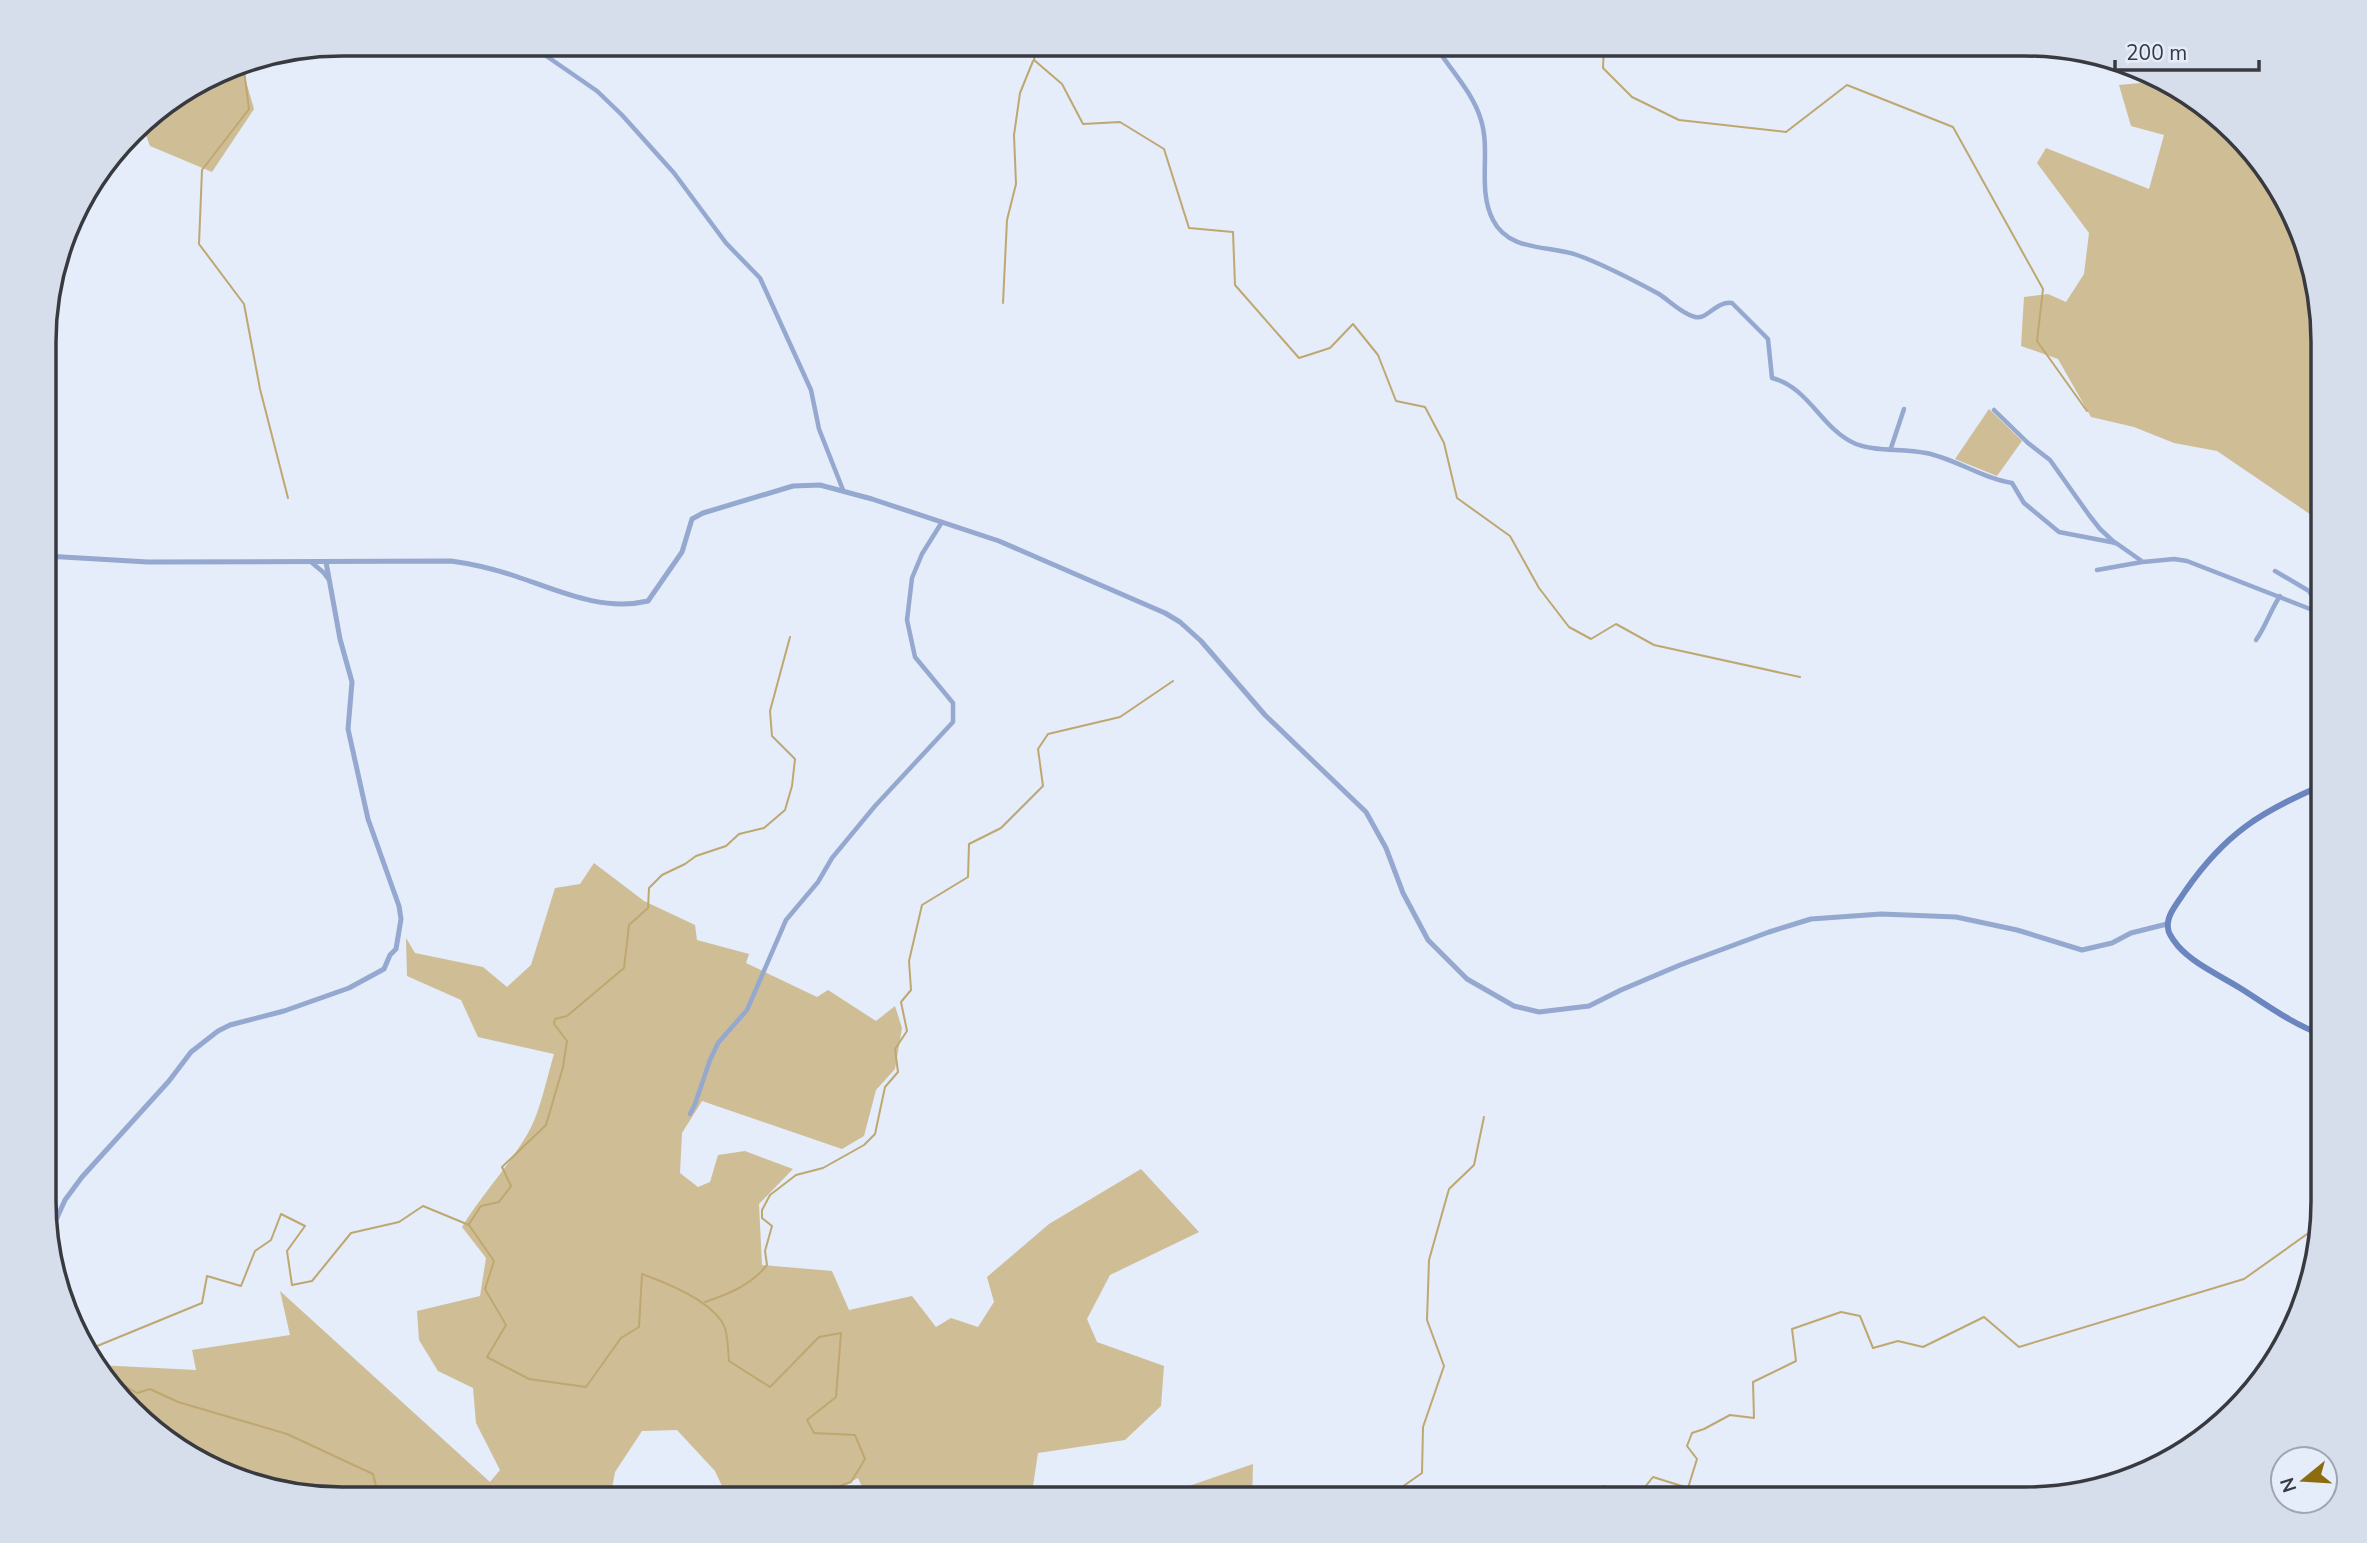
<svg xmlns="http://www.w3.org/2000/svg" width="2367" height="1543" viewBox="0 0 2367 1543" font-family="'Nunito Sans',sans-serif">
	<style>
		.green { fill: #cfbd96 }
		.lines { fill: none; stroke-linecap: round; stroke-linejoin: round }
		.stream { stroke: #bfa770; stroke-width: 2 }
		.minor { stroke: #95a8cf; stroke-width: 4.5 }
		.tertiary { stroke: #95a8cf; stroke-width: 5 }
		.secondary { stroke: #6b85bf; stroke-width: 6 }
		.rim { fill: none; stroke: #383a40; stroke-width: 3.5 }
	</style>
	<rect width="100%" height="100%" fill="#e5ecfa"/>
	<!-- green -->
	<g class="green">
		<path d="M241,64L254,109L212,172L150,146L143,127L168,111L167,105L228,66Z"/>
		<path d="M2147,73L2191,94L2283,193L2323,323V523L2217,451L2174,443L2134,427L2091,417L2058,359L2021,346L2024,297L2048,294L2066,302L2084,274L2089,233L2037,163L2046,148L2149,189L2164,135L2131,126L2119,85L2140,83Z"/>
		<path d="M1989,409L2022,441L1997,476L1955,459Z"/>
		<path d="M594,863L644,901L695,925L697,940L749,954L746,963L817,997L828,990L876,1021L895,1006L902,1028L895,1069L876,1090L864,1136L842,1149L702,1101L682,1133L680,1173L698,1187L710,1182L718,1155L745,1151L793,1169L759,1204L762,1265L832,1271L849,1310L912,1296L936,1327L951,1318L978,1327L994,1302L987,1277L1049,1224L1141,1169L1199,1232L1110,1275L1087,1319L1097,1342L1164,1366L1161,1406L1125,1440L1038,1453L1031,1499H868L858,1478L818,1499H728L715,1471L677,1430L642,1431L615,1472L610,1499H383L364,1490L354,1499H342L247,1484L176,1449L98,1365L196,1370L192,1350L290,1335L280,1291L490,1482L500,1470L476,1423L473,1388L438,1371L419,1340L417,1311L480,1296L486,1258L462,1227C482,1194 509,1166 528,1133C540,1113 547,1077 554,1054L478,1037L461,1000L407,976L406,938L415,953L483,967L507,987L531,965L555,888L580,884Z"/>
		<path d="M1253,1464L1252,1499H1174L1180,1489Z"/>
	</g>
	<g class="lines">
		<!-- stream -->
		<g class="stream">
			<path d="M1036,44L1034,60L1062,84L1083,124L1120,122L1164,149L1189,228L1233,232L1235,285L1299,358L1330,348L1353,324L1378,355L1396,401L1425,407L1444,443L1457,498L1510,536L1539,588L1569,627L1591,639L1616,624L1654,645L1800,677"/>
			<path d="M1604,44L1603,68L1632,97L1679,120L1786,132L1847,85L1953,127L2043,289L2037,341L2087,411"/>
			<path d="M243,63L249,109L202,170L199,244L244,304L260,389L288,498"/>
			<path d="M1003,303L1007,220L1016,184L1014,135L1020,93L1033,61"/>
			<path d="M469,1224L481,1206L499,1202L511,1186L502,1167L546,1125L563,1067L567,1041L554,1024L555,1019L567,1016L624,968L629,925L648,908L649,888L662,875L685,864L696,856L726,846L739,834L764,828L785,810L792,786L795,759L772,736L770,711L790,637"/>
			<path d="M705,1302C729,1294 751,1285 767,1265L765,1251L772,1226L762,1218V1210L770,1195L796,1175L823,1168L864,1145L875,1134L885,1087L898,1072L895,1049L907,1031L901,1002L911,990L909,961L922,905L968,877L969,844L1001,828L1043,786L1038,749L1048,734L1120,717L1173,681"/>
			<path d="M85,1351L202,1303L207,1276L241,1286L255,1251L271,1240L281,1214L305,1226L287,1251L292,1285L312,1281L351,1233L399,1222L423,1206L469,1225L494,1261L485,1289L506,1325L487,1357L529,1379L586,1387L621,1338L639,1327L642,1274C667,1283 715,1302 725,1328C728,1337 728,1351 729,1361L770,1387L819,1337L841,1333L836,1397L807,1420L814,1433L855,1435L865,1459L851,1482L829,1490L826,1499"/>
			<path d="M117,1386L123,1385L137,1393L150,1389L178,1402L287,1434L373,1474L378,1494L383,1499"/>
			<path d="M1385,1499L1422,1473L1423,1427L1444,1366L1427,1320L1429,1260L1449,1189L1474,1165L1484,1117"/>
			<path d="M1571,1499L1604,1486L1620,1499"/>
			<path d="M1644,1499L1646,1498L1645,1487L1653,1477L1688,1488L1697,1459L1687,1446L1692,1433L1704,1429L1730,1415L1754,1418L1753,1382L1796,1361L1792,1329L1841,1312L1860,1316L1873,1348L1898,1341L1923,1347L1984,1317L2019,1347L2244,1279L2317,1227L2323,1212"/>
		</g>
		<!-- minor -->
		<g class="minor">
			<path d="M529,44L597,91L622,115L674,173L726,243L760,278L811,390L819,429L843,490"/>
			<path d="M1434,44C1449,68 1473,92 1481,120C1491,152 1477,189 1493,220C1509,252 1549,245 1577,255C1605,265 1633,280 1659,294C1670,301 1682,314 1695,317C1708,320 1715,301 1732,303L1768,339L1772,378C1809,387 1822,430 1856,444C1877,452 1903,448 1926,453C1956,459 1981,478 2012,483L2024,503L2059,532L2116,543L2143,562L2174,559L2187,561L2323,614"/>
			<path d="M1994,410L2028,443L2050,460L2089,515L2100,529L2115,543"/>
			<path d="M1891,448L1904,409"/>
			<path d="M311,562L323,572L329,580"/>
			<path d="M2097,570L2142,562"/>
			<path d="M2275,571L2309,591L2320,611"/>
			<path d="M2256,640C2266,626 2270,611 2280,596"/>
			<path d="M690,1114L695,1104L710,1060L718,1043L747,1010L786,920L818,882L832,858L875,806L953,722V703L915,657L907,620L912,578L922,554L942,522"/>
		</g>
		<!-- tertiary -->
		<g class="tertiary">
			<path d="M46,556L148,562L451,561C473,564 494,569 515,576C557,590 602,612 648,601L682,552L692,519L703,513L793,486L820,485L872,499L999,541L1165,613L1180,622L1201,641L1265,715L1366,812L1386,848L1403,893L1428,940L1467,979L1514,1006L1539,1012L1589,1006L1621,990L1680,965L1769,932L1811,919L1881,914L1956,917L2017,930L2082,950L2112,943L2131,933L2167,924"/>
			<path d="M47,1240L65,1200L82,1177L169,1081L191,1052L218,1031L230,1025L284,1011L349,988L384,969L390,955L396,949L401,919L399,906L368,819L348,729L352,682L340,639L326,562"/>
		</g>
		<!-- secondary -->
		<path class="secondary" d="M2323,785C2260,812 2225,834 2186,890C2179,901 2166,915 2168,928C2168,934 2174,941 2178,946C2194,964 2219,975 2240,988C2267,1005 2292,1024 2323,1035"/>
	</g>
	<!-- crop -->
	<path d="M0 0H2367V1543H0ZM342 56H2025A286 286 0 0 1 2311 342V1201A286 286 0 0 1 2025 1487H342A286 286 0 0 1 56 1201V342A286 286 0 0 1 342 56Z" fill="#d7deeb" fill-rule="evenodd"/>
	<path class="rim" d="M342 56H2025A286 286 0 0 1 2311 342V1201A286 286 0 0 1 2025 1487H342A286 286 0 0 1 56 1201V342A286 286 0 0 1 342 56Z"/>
	<!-- north arrow -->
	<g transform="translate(2304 1480) rotate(252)"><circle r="33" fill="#e5ecfa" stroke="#a0a5b0" stroke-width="2"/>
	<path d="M0-5L12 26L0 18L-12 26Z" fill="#8d6c0f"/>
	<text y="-10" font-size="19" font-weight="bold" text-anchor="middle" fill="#383a40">N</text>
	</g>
	<!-- scale -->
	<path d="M2115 60v10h144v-10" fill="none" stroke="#383a40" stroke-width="3.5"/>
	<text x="2126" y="60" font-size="21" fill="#383a40" stroke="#e5ecfa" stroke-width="5" paint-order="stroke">200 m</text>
</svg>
